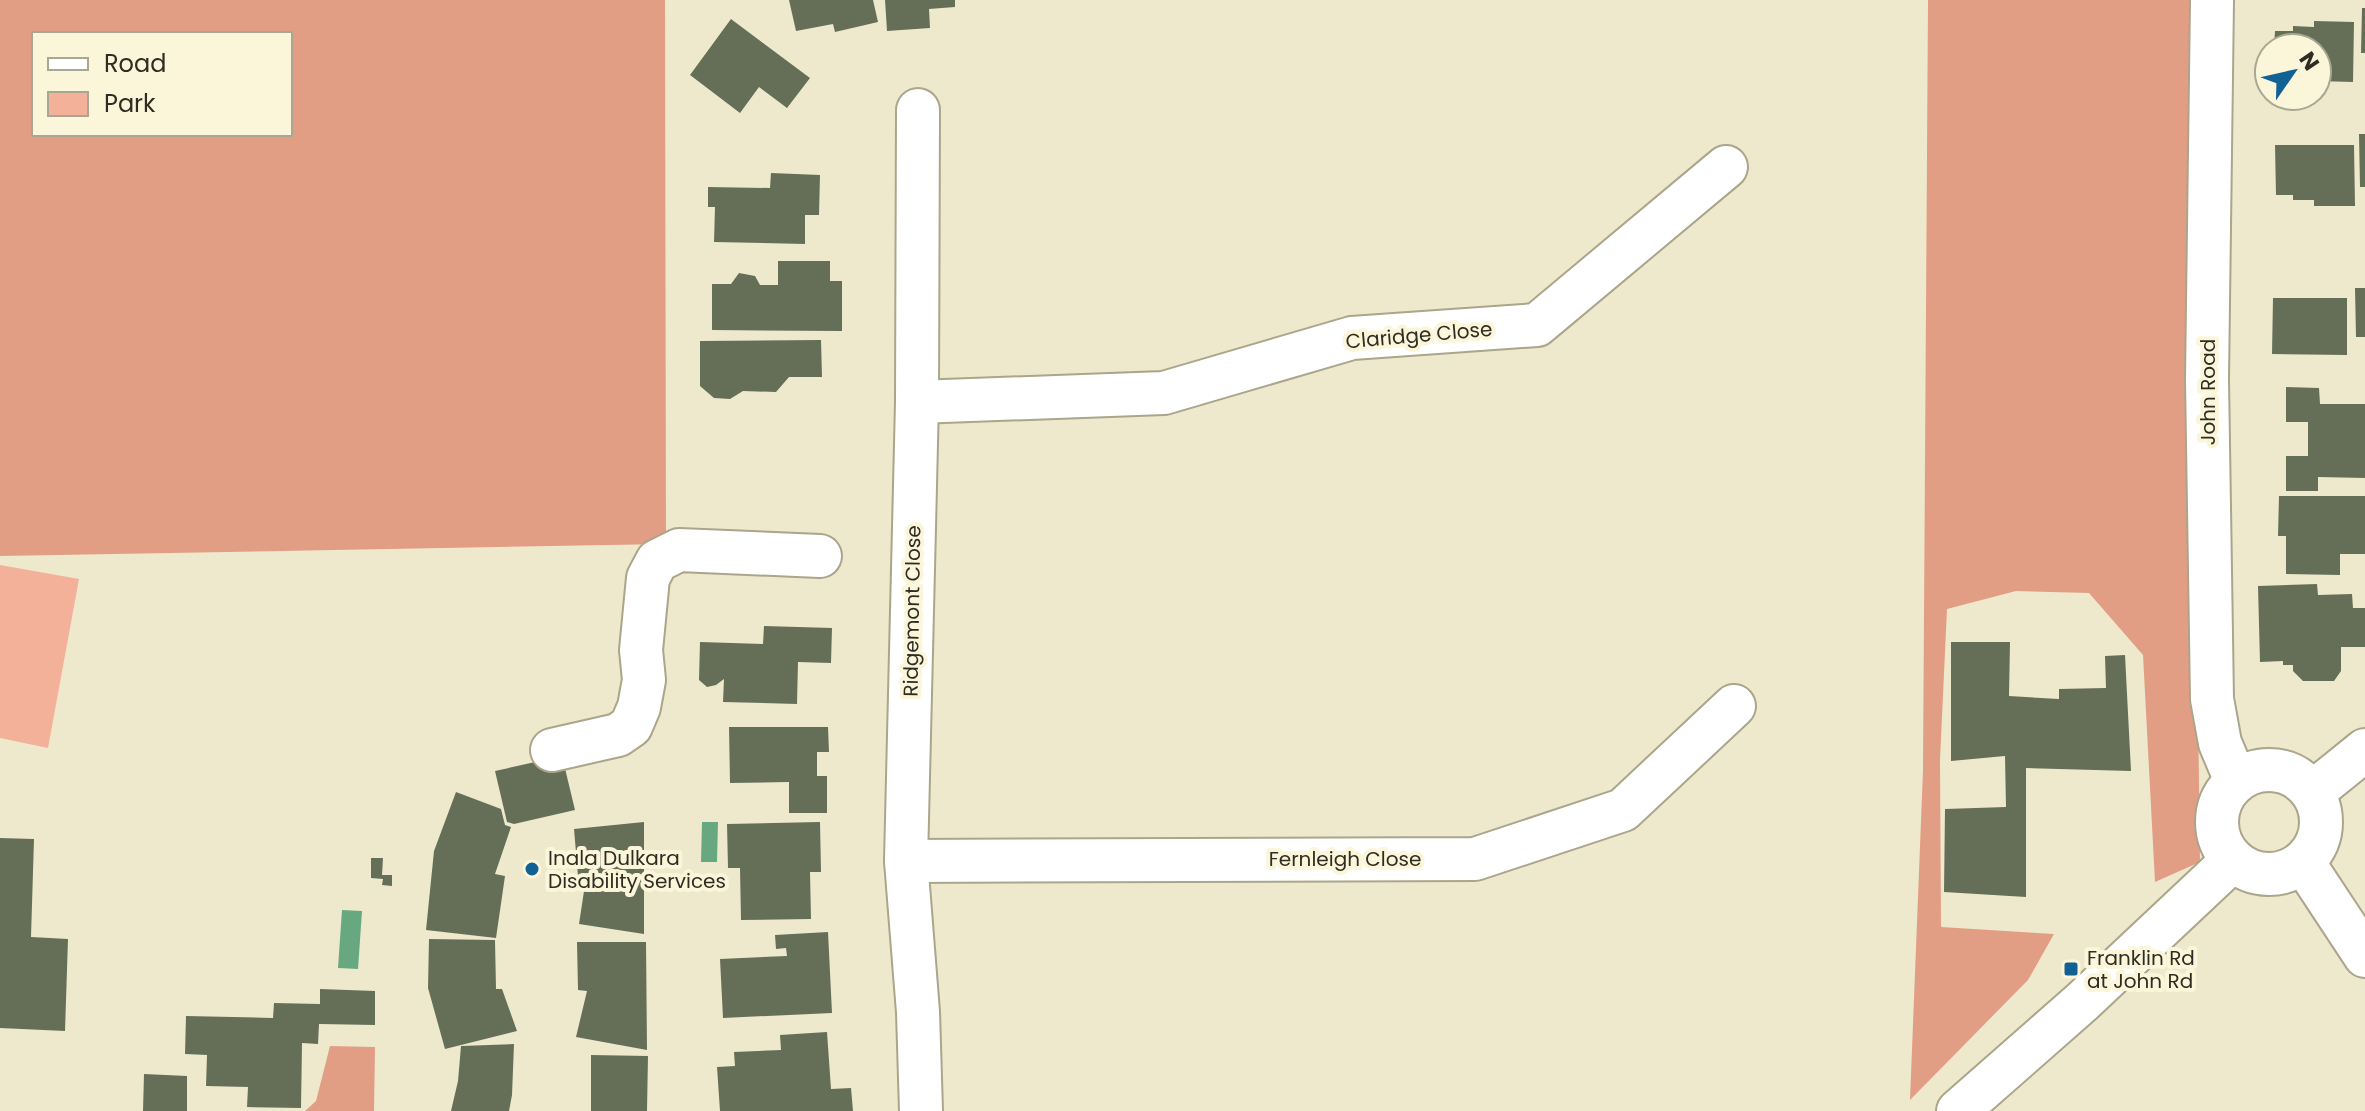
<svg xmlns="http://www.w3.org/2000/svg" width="2365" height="1111" viewBox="0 0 2365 1111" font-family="Poppins,sans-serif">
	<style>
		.green { fill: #f4b199 }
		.forest { fill: #e29e85; fill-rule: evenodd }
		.water { fill: #67a881 }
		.building { fill: #656f58 }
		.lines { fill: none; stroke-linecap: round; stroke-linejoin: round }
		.minor-casing { stroke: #aaa58b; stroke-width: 46 }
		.minor { stroke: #fff; stroke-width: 42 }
		.poi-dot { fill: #116194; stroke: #fbf6da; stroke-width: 3 }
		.labels { text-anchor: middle; stroke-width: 8; stroke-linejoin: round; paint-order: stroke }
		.street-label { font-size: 20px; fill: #2f2d23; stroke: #fbf6da }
		.poi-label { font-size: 20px; fill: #2f2d23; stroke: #fbf6da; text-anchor: start }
	</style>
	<rect width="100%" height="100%" fill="#eee9cd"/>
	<!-- green -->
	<path class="green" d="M0,565L79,579L48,748L0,738Z"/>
	<!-- forest -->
	<g class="forest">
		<path d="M0,0H665L666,544L0,556ZM34,34H290V134H34Z"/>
		<path d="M1928,0H2189L2200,862L2155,882L2143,655L2089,593L2016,591L1947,609L1940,760L1941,927L2054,934L2028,980L1910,1100L1923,770Z"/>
		<path d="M330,1046L375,1047L374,1111H305L316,1101Z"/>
	</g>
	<!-- water -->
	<g class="water">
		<path d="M702,822H718L717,862H701Z"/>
		<path d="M342,910L362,911L358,969L338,968Z"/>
	</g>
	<!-- building -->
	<g class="building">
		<path d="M789,0H873L878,22L835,32L833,24L796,31Z"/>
		<path d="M885,0H955V7L929,9L930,28L887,31Z"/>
		<path d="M2362,8H2365V53H2361Z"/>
		<path d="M731,19L810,78L787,108L759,87L740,113L690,75Z"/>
		<path d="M2314,21L2354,22L2353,82L2317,81V48H2274L2275,31H2293V26L2314,27Z"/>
		<path d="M2359,134H2365V187H2360Z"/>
		<path d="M2275,145H2354L2355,206H2314V200H2293V195H2276Z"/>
		<path d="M771,173L820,175L819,215H805V244L714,242L715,207H708V187L770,188Z"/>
		<path d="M778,261H830V281H842V331L712,330V284H731L739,273L755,276L760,285H778Z"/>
		<path d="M2355,288H2365V337H2356Z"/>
		<path d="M2273,298H2347V355L2272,354Z"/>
		<path d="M821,340L822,377H789L776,392L743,391L730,399L714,398L700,386V341Z"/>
		<path d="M2286,387L2319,388L2320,404H2365V478L2318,477V491H2286V456H2308V422H2286Z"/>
		<path d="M2279,496H2365V554H2340V575L2286,574V536H2278Z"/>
		<path d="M2317,584L2318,595L2352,594L2353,608H2365V647H2341V671L2334,681H2303L2293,671V665H2283V661L2260,662L2258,586Z"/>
		<path d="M764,626L832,628L831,663L798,662L797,704L723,702L724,679L716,685L707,687L699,680L700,642L763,644Z"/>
		<path d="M1951,642H2010L2009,696L2059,699V689L2106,688L2105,656L2125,655L2131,771L2026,768V897L1944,892L1945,809L2006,807L2005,756L1951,761Z"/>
		<path d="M729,727H828L829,752H817V776H827V813H789V782L730,783Z"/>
		<path d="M562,756L575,810L514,824L507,822L495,771Z"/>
		<path d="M456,792L501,809L505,825L511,827L495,874L505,876L496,938L426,930L434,851Z"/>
		<path d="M644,822V934L579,924L586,878L578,876L574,829Z"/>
		<path d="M820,822L821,872H810L811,919L741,920L740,868H728L727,824Z"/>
		<path d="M0,838L34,839L31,937L68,939L65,1031L0,1028Z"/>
		<path d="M371,858H383L382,875H392V886L382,885L383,879L371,878Z"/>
		<path d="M828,932L832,1013L723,1018L720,959L787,956L786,948L776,949L775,935Z"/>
		<path d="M429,939L495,940L496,989H502L517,1031L445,1049L428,988Z"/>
		<path d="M577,942H646L647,1050L576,1037L587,991L578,990Z"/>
		<path d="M320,989L375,991V1025L319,1024L318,1044L302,1043L301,1108L247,1107L248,1087L206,1086L207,1055L185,1054L186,1016L273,1018L274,1003L320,1004Z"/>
		<path d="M827,1032L831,1089L851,1088L853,1111H720L717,1067L735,1066L734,1052L781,1050L780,1035Z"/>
		<path d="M514,1044L512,1095L509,1111H451L458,1081L461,1046Z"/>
		<path d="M591,1055L648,1056L647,1111H591Z"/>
		<path d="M144,1074L187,1076V1111H143Z"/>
	</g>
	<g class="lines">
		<defs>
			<g id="minor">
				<path d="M2212,0L2207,379L2212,699L2220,743L2236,781"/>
				<path d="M918,110L917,402L906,861L918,1012L921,1111"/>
				<path d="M917,402L1164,393L1352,338L1537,325L1726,167"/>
				<path d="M552,750L618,735L631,726L639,707L644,680L641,650L648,578L657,561L679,550L820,556"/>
				<circle cx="2269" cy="822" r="52"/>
				<path d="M2313,792L2365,750"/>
				<path d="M906,861L1475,859L1623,810L1734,706"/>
				<path d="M2303,862L2365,956"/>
				<path d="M1958,1111L2082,1002L2233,860"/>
			</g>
		</defs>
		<!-- minor casing -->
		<use href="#minor" class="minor-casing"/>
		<!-- minor -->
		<use href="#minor" class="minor"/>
	</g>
	<!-- markers -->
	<g class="poi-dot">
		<circle cx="532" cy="869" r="8"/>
		<rect x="2063" y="961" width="16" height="16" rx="4"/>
	</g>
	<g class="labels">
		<!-- street labels -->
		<g class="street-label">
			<text transform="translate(1419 335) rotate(-5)" y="7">Claridge Close</text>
			<text transform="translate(2208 392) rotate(-90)" y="7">John Road</text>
			<text transform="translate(912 611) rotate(-89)" y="7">Ridgemont Close</text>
			<text x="1345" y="866">Fernleigh Close</text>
		</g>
		<!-- poi labels -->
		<g class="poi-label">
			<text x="548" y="865">Inala Dulkara<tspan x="548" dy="23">Disability Services</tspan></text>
			<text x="2087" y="965">Franklin Rd<tspan x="2087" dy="23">at John Rd</tspan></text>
		</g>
	</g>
	<!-- legend -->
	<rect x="32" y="32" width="260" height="104" fill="#fbf6da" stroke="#a9a691" stroke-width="2"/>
	<rect x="48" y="58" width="40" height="12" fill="#ffffff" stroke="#a9a691" stroke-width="2"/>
	<text x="104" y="72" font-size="24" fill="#2f2d23">Road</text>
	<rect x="48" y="92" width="40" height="24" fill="#f4b199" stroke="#a9a691" stroke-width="2"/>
	<text x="104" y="112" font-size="24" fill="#2f2d23">Park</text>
	<!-- north arrow -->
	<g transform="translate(2293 72) rotate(56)"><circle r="38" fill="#fbf6da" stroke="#a9a691" stroke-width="2"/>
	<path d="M0-6L14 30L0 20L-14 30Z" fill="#116194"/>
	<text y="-12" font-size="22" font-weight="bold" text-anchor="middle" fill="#2f2d23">N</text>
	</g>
</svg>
